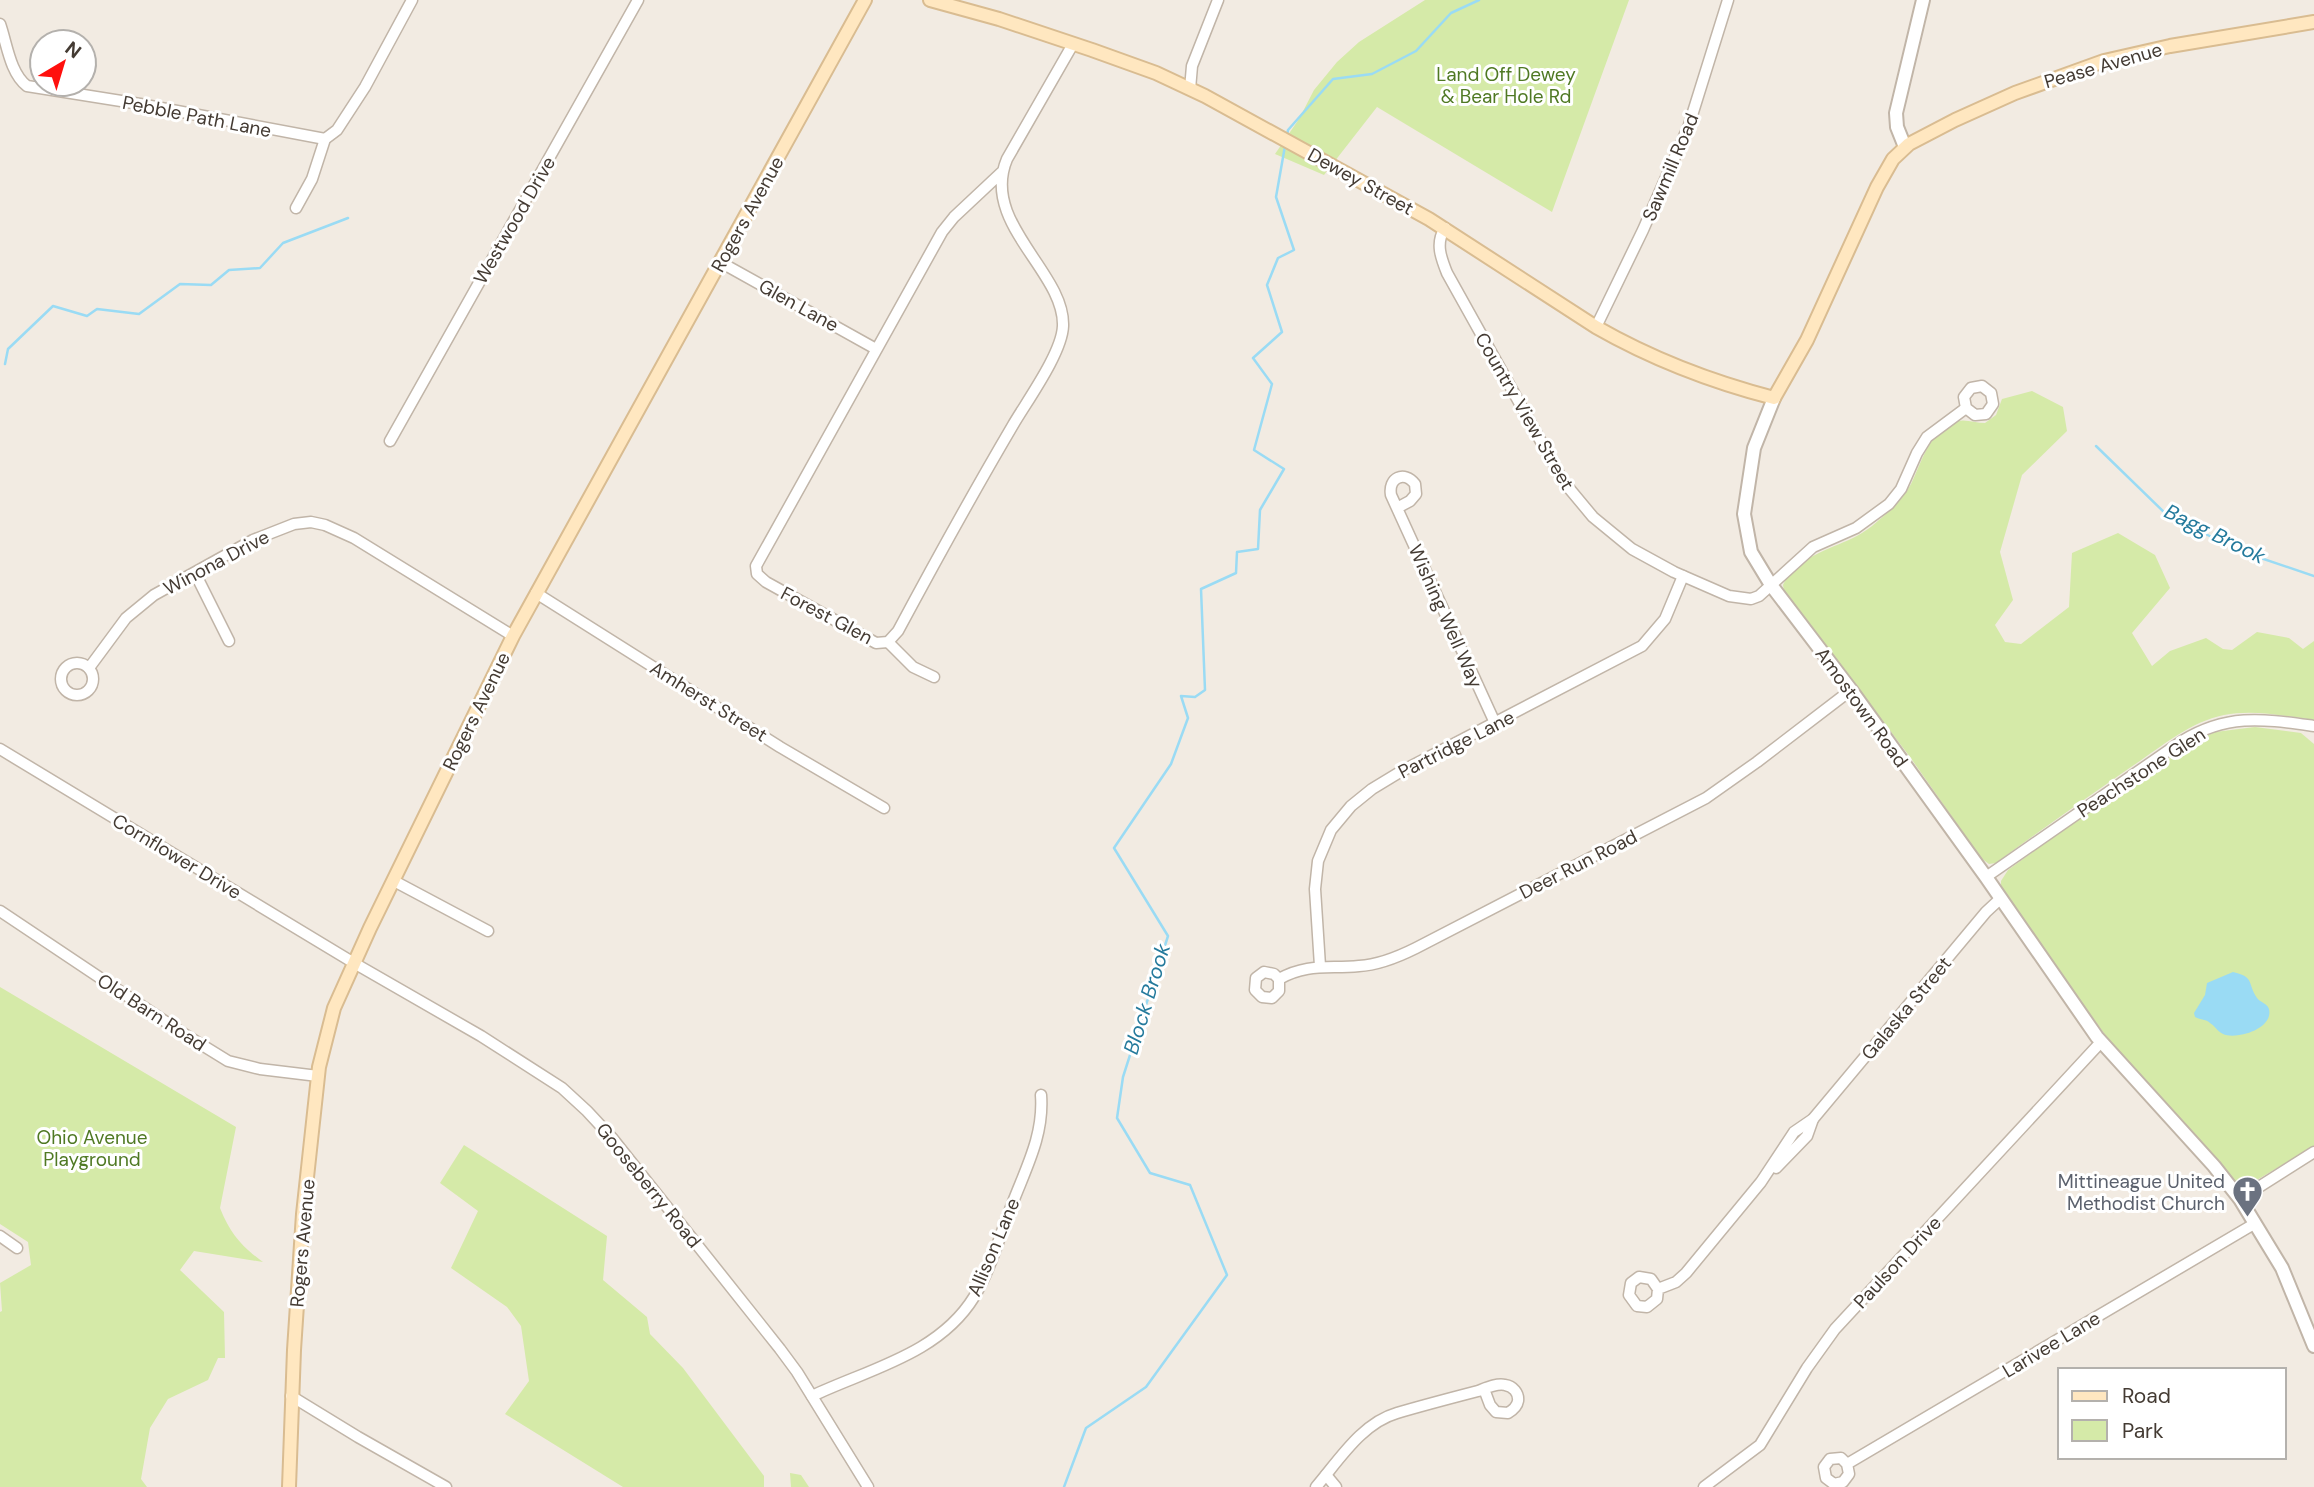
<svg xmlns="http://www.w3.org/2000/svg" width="2314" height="1487" viewBox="0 0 2314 1487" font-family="'DM Sans',sans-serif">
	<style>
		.green { fill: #d5eaa8 }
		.water { fill: #9adbf4 }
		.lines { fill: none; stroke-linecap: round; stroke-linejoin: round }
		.stream { stroke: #9adbf4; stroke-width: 2.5 }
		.minor-casing { stroke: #c1b5a8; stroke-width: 13 }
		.tertiary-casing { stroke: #c1b5a8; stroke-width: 16 }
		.secondary-casing { stroke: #d9bc91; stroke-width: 16 }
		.minor { stroke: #fff; stroke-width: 10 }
		.tertiary { stroke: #fff; stroke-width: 12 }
		.secondary { stroke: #ffe7c0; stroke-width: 12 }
		.labels { text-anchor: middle; stroke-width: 6; stroke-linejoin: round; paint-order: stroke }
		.street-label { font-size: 19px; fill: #443b33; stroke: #fff }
		.park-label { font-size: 19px; fill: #4f7923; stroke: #fff }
		.worship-label { font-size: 19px; fill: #5b616d; stroke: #fff; text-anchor: end }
		.water-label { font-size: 21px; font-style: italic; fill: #247a9c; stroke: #fff }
	</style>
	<rect width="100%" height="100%" fill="#f2ebe2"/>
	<!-- green -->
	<g class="green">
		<path d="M1425,0H1629L1552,212L1377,107L1324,175L1275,154L1299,119L1314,90L1337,62L1359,42Z"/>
		<path d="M2032,391L2063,407L2067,431L2022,475L2000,552L2013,600L1995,625L2005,642L2021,644L2069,607L2072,553L2118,533L2155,555L2170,588L2132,633L2152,666L2170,651L2206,638L2223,649L2232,650L2257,632L2289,638L2303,649L2314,641V720C2285,716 2253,709 2224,715C2189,722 2160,748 2131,767C2086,798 2041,830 1996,863L1989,864L1981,858L1910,757L1784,591L1783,585C1795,558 1828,550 1853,538C1866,532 1877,522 1887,513C1897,505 1905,495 1911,484C1923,460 1929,430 1958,421C1966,419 1976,423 1985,423L1996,415L2002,399Z"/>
		<path d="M2255,727L2301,733L2314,744V1146L2250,1184L2243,1186L2237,1184L2116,1050L2006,897L2001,888V881L2008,870L2085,814L2199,739L2215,732Z"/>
		<path d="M0,987L236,1127L220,1208C230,1233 241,1246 263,1262L194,1251L180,1270L224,1312L225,1358H218L208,1380L168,1399L150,1428L141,1479L147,1487H0V1312L2,1311L0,1283L31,1265L28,1242L0,1224Z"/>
		<path d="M464,1145L607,1236L603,1280L647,1317L650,1334L683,1368L764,1476V1487H623L505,1414L529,1381L521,1326L507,1307L451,1268L478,1211L440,1183Z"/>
		<path d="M790,1473L801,1475L809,1487H791Z"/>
	</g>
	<!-- water -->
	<path class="water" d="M2233,972C2255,977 2247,983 2257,998C2261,1003 2267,1003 2269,1009C2274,1029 2236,1040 2223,1034C2217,1031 2215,1026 2210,1023C2206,1019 2201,1020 2195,1017L2194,1013L2205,995L2207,983Z"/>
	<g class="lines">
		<!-- stream -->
		<g class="stream">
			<path d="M1287,136L1288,130L1333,79L1372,74L1416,51L1451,13L1479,0"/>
			<path d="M5,364L8,349L53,306L87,316L97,309L139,314L180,284L211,285L229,270L260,268L283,243L348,218"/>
			<path d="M2096,446L2167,515L2240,551L2314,576"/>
			<path d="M1064,1487L1086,1428L1146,1387L1227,1275L1190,1185L1150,1173L1117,1118L1123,1077L1168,936L1114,848L1171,764L1188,718L1181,696L1195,697L1205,690L1201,589L1236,573L1237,552L1258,549L1260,510L1284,469L1254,450L1272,384L1253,358L1282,332L1267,285L1278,258L1294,250L1276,197L1285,146"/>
		</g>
		<defs>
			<g id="minor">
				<path d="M0,24C7,44 10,73 27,86L140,104L325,139"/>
				<path d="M1190,89L1192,66L1218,0"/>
				<path d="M1002,172L954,217L942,232L756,566L757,574L766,582L876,643L888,642L898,631C935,562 973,493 1013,425C1027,401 1062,353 1063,326C1065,272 980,223 1007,159L1073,44"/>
				<path d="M296,208L312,179L325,139L337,130L365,87L412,0"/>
				<path d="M1445,228C1435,243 1441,258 1447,273L1563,481L1593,517L1632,549L1674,572L1729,596L1751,599L1759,596L1813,547L1856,528L1889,504L1901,489L1917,453L1927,437L1966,408L1975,415L1986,414L1993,404L1991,393L1982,386L1971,388L1964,397L1966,408"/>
				<path d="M720,262L876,349"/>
				<path d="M1596,327L1643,230L1689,125L1728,0"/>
				<path d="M390,441L638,0"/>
				<path d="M1397,508L1410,501L1416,494L1415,484C1404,470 1388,478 1391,495L1495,723"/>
				<path d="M195,573L229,641"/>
				<path d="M536,593L780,747L884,808"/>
				<path d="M888,642L913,667L934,677"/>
				<circle cx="77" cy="679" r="16"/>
				<path d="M89,668L126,618L154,595L253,540L294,524L311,522L325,525L354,538L513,636"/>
				<path d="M0,749L354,963L481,1036L562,1088L587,1111L613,1139L780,1349L797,1372L868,1487"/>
				<path d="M1986,877L2182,741C2228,713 2263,719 2314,726"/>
				<path d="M394,881L488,931"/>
				<path d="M0,911L181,1032L228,1061L260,1069L318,1076"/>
				<path d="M1320,966L1315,889L1318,861L1331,830L1351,806L1372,789L1400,772L1642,646L1665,619L1683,576"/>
				<path d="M1279,979V991L1272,998L1262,997L1255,990L1256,978L1264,972L1274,974L1279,979C1308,963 1328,969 1359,966C1379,965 1398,957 1416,948L1706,798L1757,762L1851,690"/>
				<path d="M1776,1168L1807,1136L1813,1119"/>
				<path d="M2240,1199L2314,1152"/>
				<path d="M0,1236L17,1248"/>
				<path d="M1658,1289L1657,1299L1647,1307L1637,1306L1629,1295L1631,1283L1639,1277L1651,1279L1658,1289L1676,1282L1686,1273L1761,1182L1794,1132L1813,1119L1986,912L2000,899"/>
				<path d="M291,1396L358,1437L446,1487"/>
				<path d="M812,1396C869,1369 939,1354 974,1297C992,1267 1000,1234 1013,1202C1027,1166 1044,1134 1041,1095"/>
				<path d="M1847,1464L1849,1474L1843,1482L1834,1484L1826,1478L1824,1467L1830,1459L1841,1458L1847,1464L2254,1224"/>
				<path d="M1326,1475L1336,1487"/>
				<path d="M1316,1487C1339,1460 1362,1423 1397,1413C1424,1405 1451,1398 1478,1391C1486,1388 1497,1383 1505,1385C1513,1386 1519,1393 1518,1401C1517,1407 1513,1410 1508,1413L1496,1412L1490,1405L1484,1389"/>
				<path d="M1704,1487L1760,1445L1807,1368L1835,1329L2101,1042"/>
			</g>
			<g id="tertiary">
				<path d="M1905,147L1897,127L1896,113L1923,0"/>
				<path d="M1774,398L1754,448L1744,514L1751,552L1771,585L1851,690L1986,877L2097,1037L2214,1166L2240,1199L2282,1268L2314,1346"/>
			</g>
			<g id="secondary">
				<path d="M930,0L999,19L1092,50L1156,73L1205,96L1429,219L1596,327C1652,359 1712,382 1774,398L1807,340L1877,187L1893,159L1909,144L1955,120L2015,93L2104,61L2170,46L2314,22"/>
				<path d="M289,1487L294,1350L303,1214L319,1067L334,1008L370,928L513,636L865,0"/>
			</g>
		</defs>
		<!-- minor casing -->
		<use href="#minor" class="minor-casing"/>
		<!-- tertiary casing -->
		<use href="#tertiary" class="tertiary-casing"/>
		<!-- secondary casing -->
		<use href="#secondary" class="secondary-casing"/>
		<!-- minor -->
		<use href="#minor" class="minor"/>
		<!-- tertiary -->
		<use href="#tertiary" class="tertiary"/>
		<!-- secondary -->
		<use href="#secondary" class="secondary"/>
	</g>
	<!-- icons -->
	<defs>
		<symbol id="church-pin" viewBox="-11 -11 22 30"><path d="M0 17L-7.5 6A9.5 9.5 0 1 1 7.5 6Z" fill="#6b7280" stroke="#fff"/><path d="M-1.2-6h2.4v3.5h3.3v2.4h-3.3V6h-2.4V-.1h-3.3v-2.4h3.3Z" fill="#fff"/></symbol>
	</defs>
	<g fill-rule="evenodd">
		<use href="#church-pin" x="2230" y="1174" width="35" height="47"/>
	</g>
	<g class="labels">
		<!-- street labels -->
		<g class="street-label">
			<text transform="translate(2103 65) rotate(-16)" y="7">Pease Avenue</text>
			<text transform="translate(197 116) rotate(11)" y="7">Pebble Path Lane</text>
			<text transform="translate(1670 167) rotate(-67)" y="7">Sawmill Road</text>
			<text transform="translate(1361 181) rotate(29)" y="7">Dewey Street</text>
			<text transform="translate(747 214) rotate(-61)" y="7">Rogers Avenue</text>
			<text transform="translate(514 220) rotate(-60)" y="7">Westwood Drive</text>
			<text transform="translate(799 305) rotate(29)" y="7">Glen Lane</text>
			<text transform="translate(1525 411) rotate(60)" y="7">Country View Street</text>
			<text transform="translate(216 562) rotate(-28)" y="7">Winona Drive</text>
			<text transform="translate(827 615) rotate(28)" y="7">Forest Glen</text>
			<text transform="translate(1446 616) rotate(66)" y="7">Wishing Well Way</text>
			<text transform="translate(709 701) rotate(32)" y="7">Amherst Street</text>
			<text transform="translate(1862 707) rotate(54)" y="7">Amostown Road</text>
			<text transform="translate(476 711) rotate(-64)" y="7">Rogers Avenue</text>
			<text transform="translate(1456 744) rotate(-27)" y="7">Partridge Lane</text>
			<text transform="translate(2141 772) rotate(-33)" y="7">Peachstone Glen</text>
			<text transform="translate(177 856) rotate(31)" y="7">Cornflower Drive</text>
			<text transform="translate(1578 864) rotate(-27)" y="7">Deer Run Road</text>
			<text transform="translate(1906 1008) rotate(-50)" y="7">Galaska Street</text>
			<text transform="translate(152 1012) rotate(33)" y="7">Old Barn Road</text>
			<text transform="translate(649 1185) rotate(51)" y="7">Gooseberry Road</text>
			<text transform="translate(302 1243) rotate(-85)" y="7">Rogers Avenue</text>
			<text transform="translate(993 1247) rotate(-67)" y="7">Allison Lane</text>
			<text transform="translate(1897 1262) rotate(-47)" y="7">Paulson Drive</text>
			<text transform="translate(2051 1344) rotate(-31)" y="7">Larivee Lane</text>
		</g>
		<!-- park labels -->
		<g class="park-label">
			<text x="1506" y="81">Land Off Dewey<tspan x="1506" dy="22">&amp; Bear Hole Rd</tspan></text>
			<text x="92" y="1144">Ohio Avenue<tspan x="92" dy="22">Playground</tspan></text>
		</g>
		<!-- worship labels -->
		<g class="worship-label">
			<text x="2225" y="1188">Mittineague United<tspan x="2225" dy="22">Methodist Church</tspan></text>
		</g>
		<!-- water labels -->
		<g class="water-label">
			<text transform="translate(2215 534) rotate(26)" y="7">Bagg Brook</text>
			<text transform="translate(1147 999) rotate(-73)" y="7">Block Brook</text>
		</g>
	</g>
	<!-- legend -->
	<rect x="2058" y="1368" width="228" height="91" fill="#ffffff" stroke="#b4b1ad" stroke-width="2"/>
	<rect x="2072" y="1391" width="35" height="10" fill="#ffe7c0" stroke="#b4b1ad" stroke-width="2"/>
	<text x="2122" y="1403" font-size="21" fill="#443b33">Road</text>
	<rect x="2072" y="1420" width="35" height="21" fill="#d5eaa8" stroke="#b4b1ad" stroke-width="2"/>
	<text x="2122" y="1438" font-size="21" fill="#443b33">Park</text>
	<!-- north arrow -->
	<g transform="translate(63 63) rotate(38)"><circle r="33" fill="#ffffff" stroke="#b4b1ad" stroke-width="2"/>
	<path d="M0-5L12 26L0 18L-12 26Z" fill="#ff100d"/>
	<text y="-10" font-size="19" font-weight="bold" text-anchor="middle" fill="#443b33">N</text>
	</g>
</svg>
